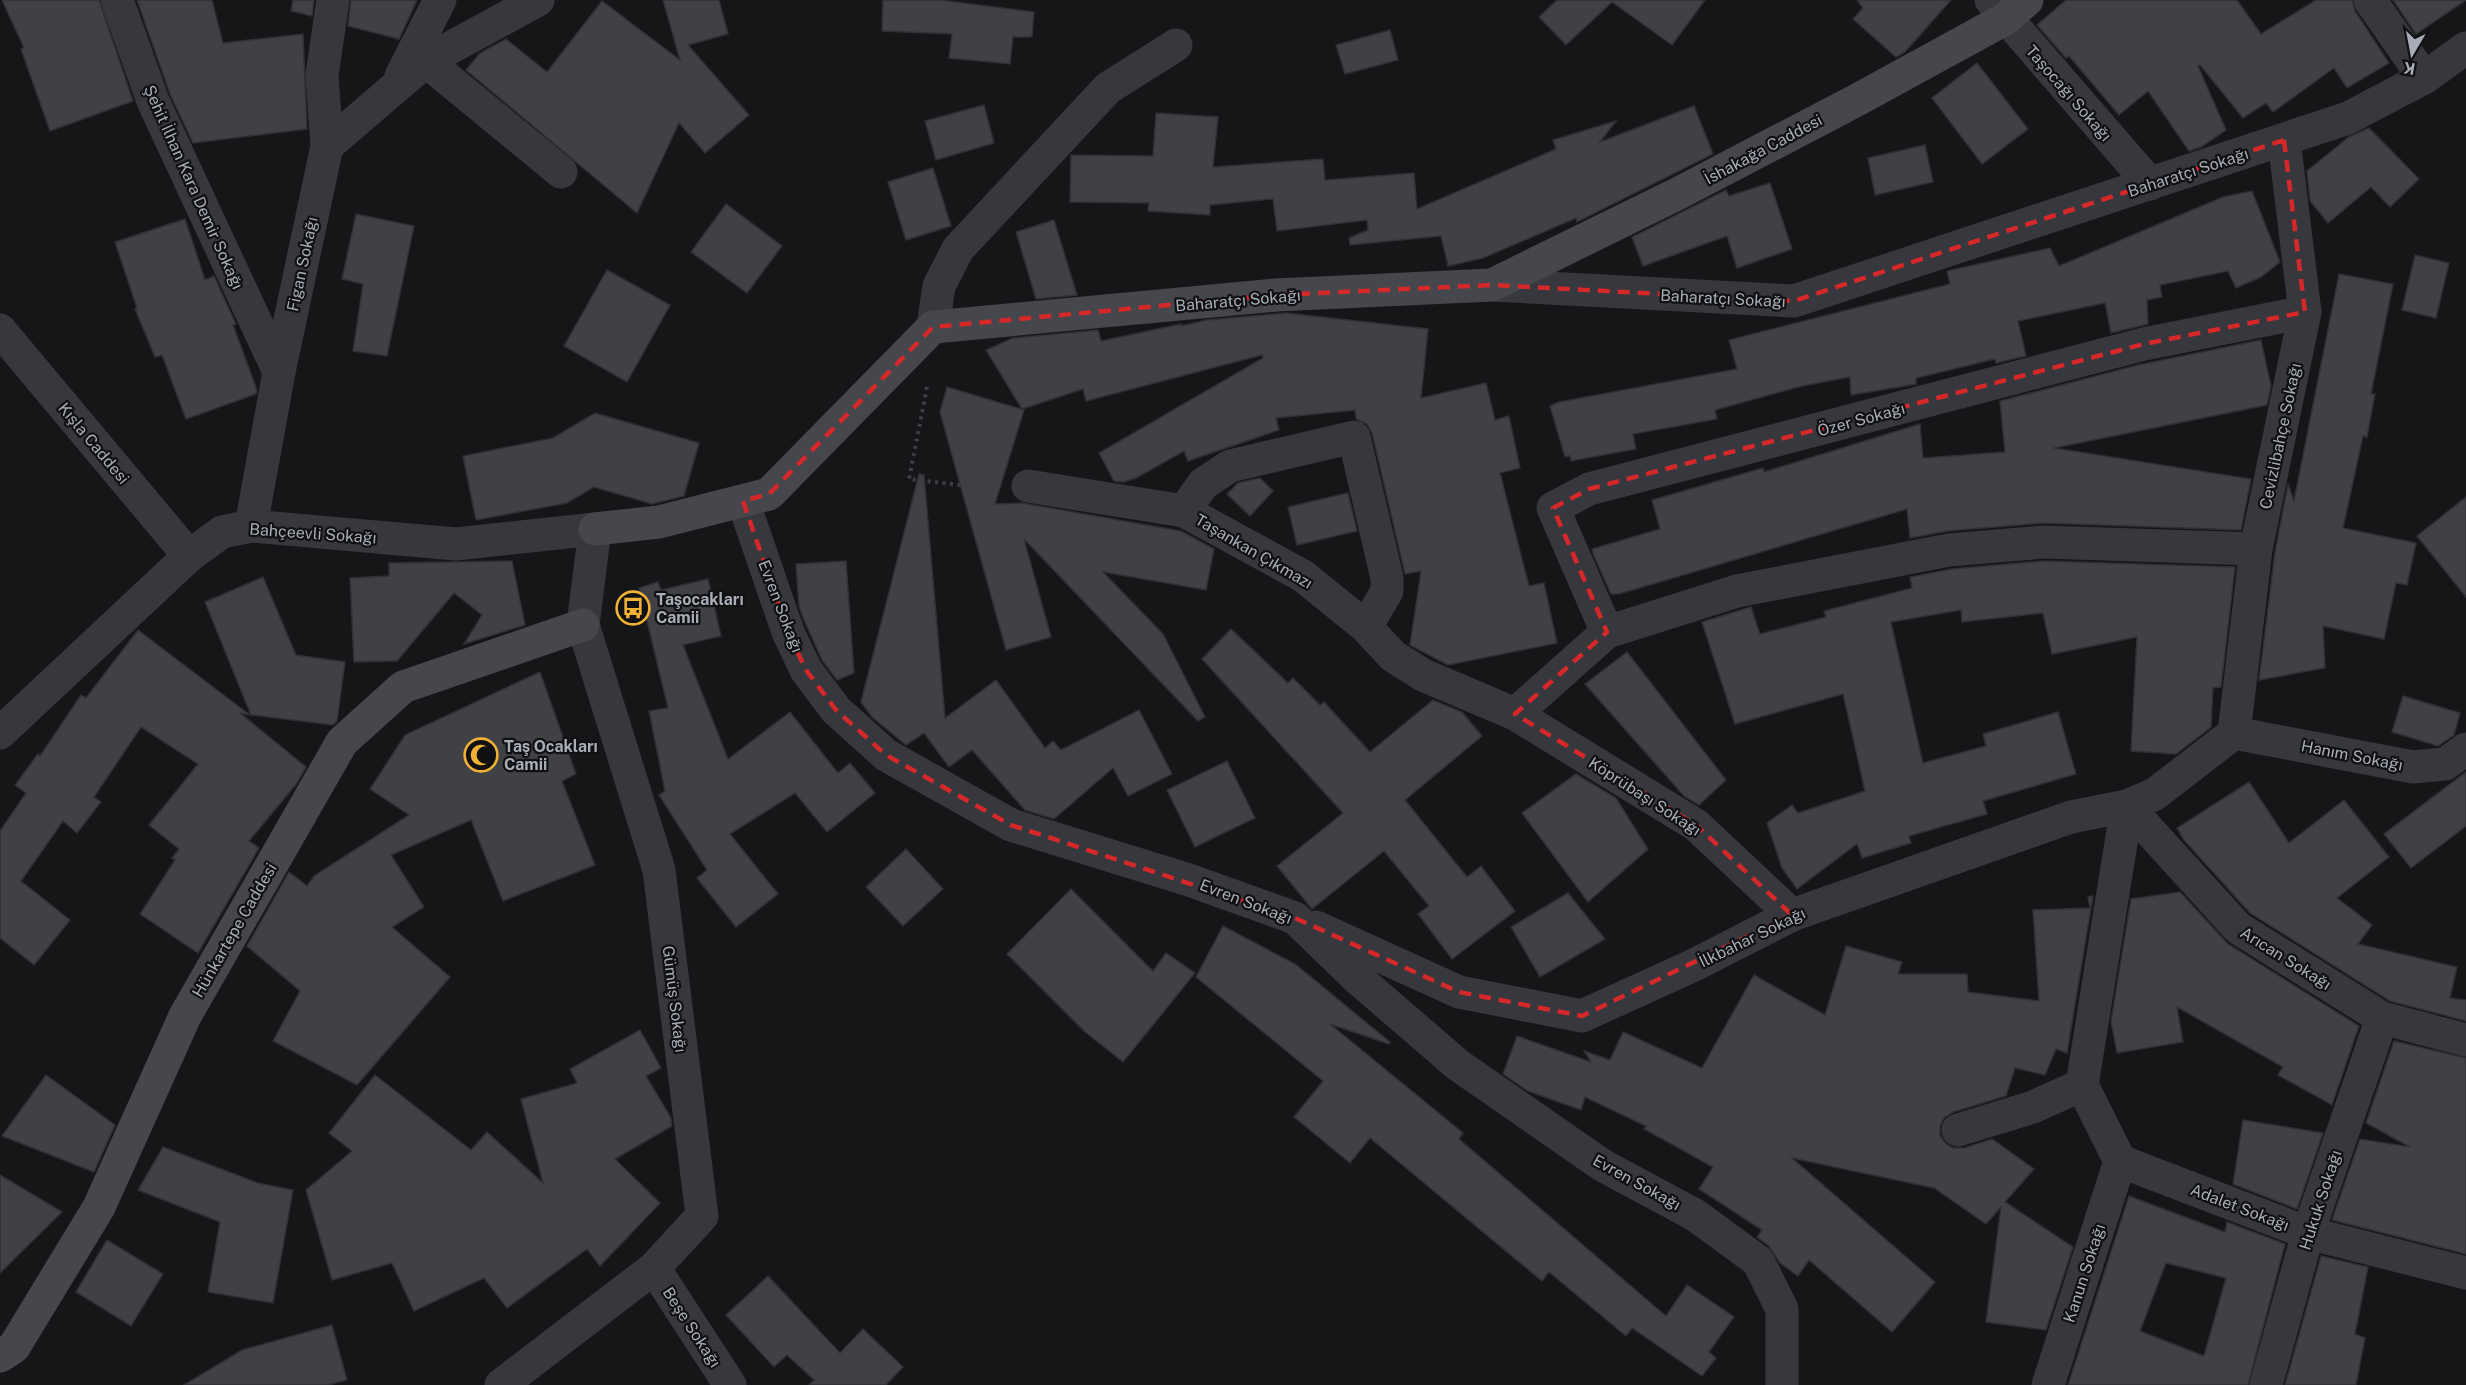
<svg xmlns="http://www.w3.org/2000/svg" width="2466" height="1385" viewBox="0 0 2466 1385" font-family="'Public Sans',sans-serif">
	<style>
		.building { fill: #404145; stroke: #303034; stroke-width: 1.5; fill-rule: evenodd }
		.lines { fill: none; stroke-linecap: round; stroke-linejoin: round }
		.path { stroke: #3d3f44; stroke-width: 4; stroke-dasharray: 3 4.5; stroke-linecap: butt }
		.street { stroke: #37383d; stroke-width: 33 }
		.secondary { stroke: #45474d; stroke-width: 33 }
		.marked { fill: none; stroke: #d62828; stroke-width: 4.5; stroke-dasharray: 12 8; stroke-linejoin: round }
		.labels { text-anchor: middle; stroke-width: 4.5; stroke-linejoin: round; paint-order: stroke }
		.street-label { font-size: 16px; fill: #a8adb8; stroke: #111113 }
		.poi-label { font-size: 16px; font-weight: bold; fill: #a8adb8; stroke: #111113; text-anchor: start }
	</style>
	<rect width="100%" height="100%" fill="#161618"/>
	<!-- building -->
	<g class="building">
		<path d="M2,0H99L133,101L50,131L21,49L24,48Z"/>
		<path d="M137,0H212L223,43L303,34L307,129L193,143L170,94Z"/>
		<path d="M293,0H314L312,16L291,11Z"/>
		<path d="M351,0H417L399,39L348,26Z"/>
		<path d="M663,0H719L728,34L688,45L749,115L705,153L679,123L637,213L466,70L480,53L506,39L547,72L602,1L680,60Z"/>
		<path d="M883,0H940L1034,12L1032,37H1013L1010,64L949,58L952,34L882,31Z"/>
		<path d="M1557,0H1705L1672,45L1612,2L1566,45L1539,17Z"/>
		<path d="M1857,0H1951L1905,52L1896,57L1853,19L1863,8Z"/>
		<path d="M2066,0H2237L2261,34L2316,0H2352L2355,11L2389,63L2347,88L2334,68L2273,112L2266,103L2243,118L2200,65L2198,66L2226,130L2201,147L2189,151L2148,91L2119,115L2069,56L2066,58L2037,25Z"/>
		<path d="M2393,0H2466L2416,34Z"/>
		<path d="M1390,30L1398,60L1345,74L1336,45Z"/>
		<path d="M1977,63L2028,129L1982,164L1932,98Z"/>
		<path d="M984,105L994,143L936,160L925,121Z"/>
		<path d="M1694,106L1713,154L1577,222L1576,218L1483,258L1448,266L1441,236L1350,245L1349,238L1368,230L1367,220L1277,231L1273,199L1210,205V215L1148,211L1149,203L1070,202L1071,155L1153,156L1156,113L1218,117L1213,167L1323,159L1325,180L1414,173L1417,209L1556,149L1553,140L1616,121L1600,142Z"/>
		<path d="M2369,128L2419,179L2390,207L2371,187L2328,223L2310,201L2307,171L2349,137Z"/>
		<path d="M1925,145L1933,182L1875,195L1868,158Z"/>
		<path d="M933,168L951,226L906,240L888,182Z"/>
		<path d="M1770,183L1792,249L1737,268L1727,236L1643,266L1632,237L1726,190L1729,196Z"/>
		<path d="M2252,191L2280,262L2261,277L2236,288L2228,271L2160,285L2162,297L2147,300L2148,324L2111,333L2105,303L2018,321L2026,356L1996,363L1995,359L1916,378V384L1851,395L1850,377L1802,386L1715,410L1717,419L1633,434L1636,449L1571,461L1570,456L1565,457L1550,406L1559,402L1737,369L1729,340L1950,284L1947,271L2050,248L2059,266L2223,197Z"/>
		<path d="M726,204L782,246L747,293L691,252Z"/>
		<path d="M356,214L414,226L387,356L353,351L363,284L342,279Z"/>
		<path d="M185,219L205,280L214,276L236,324L233,325L257,390L256,394L186,419L162,355L155,357L135,309L137,308L115,242Z"/>
		<path d="M1054,220L1077,295L1036,299L1016,232Z"/>
		<path d="M2415,255L2449,263L2436,318L2402,310Z"/>
		<path d="M607,270L670,305L627,382L564,346Z"/>
		<path d="M2339,274L2393,284L2371,394H2375L2367,437L2363,436L2343,528L2416,543L2407,585L2396,583L2384,639L2323,626L2325,668L2259,680L2275,552L2288,484L2294,501Z"/>
		<path d="M1286,313L1428,329L1421,398L1486,383L1495,420L1509,416L1520,468L1500,473L1529,586L1544,583L1557,643L1448,665L1410,645L1421,571L1405,574L1372,433L1367,424L1356,419L1355,410L1276,418L1279,430L1188,461L1184,451L1136,478L1124,482L1114,481L1099,453L1263,358L1262,355L1086,401L1083,389L1022,409L986,350L1013,338L1098,330L1101,341L1181,324V326L1207,320Z"/>
		<path d="M2261,340L2271,386L2267,405L2054,448L2251,479L2241,530L2043,523L1947,531L1910,538L1907,509L1619,594H1611L1594,556L1592,549L1660,529L1652,500L1763,468L1764,472L1920,424L1923,458L2005,452L2000,401L2138,365Z"/>
		<path d="M947,387L1024,410L995,504L1022,503L1181,531L1214,549L1206,590L1103,572L1163,634L1205,717L1198,721L1024,539L1051,637L1006,650L940,412Z"/>
		<path d="M595,413L699,443L684,496L652,504L594,487L567,503L476,520L463,456L553,438Z"/>
		<path d="M919,474L924,475L945,718L996,680L1045,748L1053,741L1061,750L1139,710L1172,774L1128,796L1113,768L1054,819L1025,810L972,750L949,767L924,733L906,745L872,717L861,702Z"/>
		<path d="M1260,478L1273,491L1250,516L1227,494L1238,483Z"/>
		<path d="M1348,493L1357,531L1297,545L1288,507Z"/>
		<path d="M2466,497V597L2417,536Z"/>
		<path d="M512,561L525,625L464,644L482,615L454,593L397,661L354,662L350,578L389,576V563Z"/>
		<path d="M846,561L854,673L837,680L822,660L804,620L799,606L796,564Z"/>
		<path d="M2044,561L2235,567L2221,687L2213,688L2211,727L2176,754L2131,751L2137,637L2052,654L2043,613L1962,622L1961,610L1891,622L1923,763L1986,746L1983,734L2058,712L2076,774L1983,801L1987,814L1909,836L1911,843L1862,858L1857,844L1797,889L1782,868L1767,823L1792,805L1798,813L1865,791L1843,694L1735,724L1702,622L1751,607L1760,634L1826,617L1824,611L1912,588L1910,577L1952,569Z"/>
		<path d="M263,577L296,655L345,662L337,721L333,725L251,715L205,602Z"/>
		<path d="M708,579L721,636L683,645L728,759L790,712L838,773L850,763L875,793L827,832L795,793L730,834L778,894L736,927L697,878L707,870L659,795L665,791L649,711L668,708L639,588L658,582L661,590Z"/>
		<path d="M1231,629L1288,683L1293,678L1320,705L1324,702L1370,752L1433,700L1462,712L1482,736L1405,800L1467,877L1481,866L1515,911L1452,959L1418,914L1429,906L1384,851L1312,909L1308,904L1277,866L1343,813L1202,659Z"/>
		<path d="M138,630L250,715L240,713L306,767L297,783L249,841L259,848L198,953L140,914L175,860L172,858L179,849L149,825L198,764L141,727L94,797L101,802L77,833L63,821L21,881L70,920L34,965L0,938V831L26,793L15,785L38,754L40,756L81,695L86,698Z"/>
		<path d="M1627,652L1726,780L1699,805L1684,796L1585,684Z"/>
		<path d="M540,672L576,774L562,781L595,865L503,901L471,820L391,855L424,907L392,927L450,977L357,1085L273,1041L300,991L247,946L289,872L307,886L314,876L409,815L370,789L405,735Z"/>
		<path d="M2403,696L2460,713L2454,735L2438,746L2392,732Z"/>
		<path d="M1227,761L1255,818L1195,847L1167,790Z"/>
		<path d="M2466,772V826L2411,868L2384,834Z"/>
		<path d="M1576,774L1616,798L1648,849L1588,902L1522,813Z"/>
		<path d="M2249,782L2289,843L2344,800L2389,857L2337,898L2372,925L2358,944L2457,967L2450,998L2466,1000V1021L2390,1001L2250,913L2184,840L2177,828Z"/>
		<path d="M906,849L943,889L903,926L866,887Z"/>
		<path d="M1071,889L1153,971L1166,953L1195,973L1123,1062L1084,1031L1007,954Z"/>
		<path d="M2180,892L2228,944L2359,1026L2332,1105L2278,1075L2283,1067L2177,1007L2183,1042L2117,1053L2111,1021L2131,899Z"/>
		<path d="M1568,893L1605,939L1540,977L1511,927Z"/>
		<path d="M2093,896L2067,1053L2056,1049L2045,1075L2015,1068L2006,1096L1953,1112L1944,1118L1940,1126V1135L1945,1143L1953,1148H1964L1992,1139L2034,1169L2005,1202L2073,1247L2046,1330L1986,1322L2001,1207L1986,1224L1934,1188L1792,1158L1935,1282L1892,1332L1809,1260L1798,1276L1780,1263L1769,1246L1757,1237L1762,1230L1699,1189L1713,1167L1644,1129L1646,1126L1585,1097L1581,1110L1528,1091L1503,1074L1517,1036L1591,1062L1584,1051L1610,1060L1623,1032L1702,1068L1754,975L1825,1015L1846,946L1902,962L1898,974H1967L1968,992L2039,1001L2033,910L2090,908L2088,897Z"/>
		<path d="M1223,926L1295,964L1390,1042L1389,1044L1330,1024L1463,1133L1459,1139L1666,1316L1687,1285L1734,1317L1709,1352L1716,1358L1702,1376L1632,1328L1626,1336L1549,1272L1542,1281L1370,1138L1350,1163L1294,1117L1323,1081L1196,977Z"/>
		<path d="M640,1030L661,1068L646,1076L671,1118L672,1126L615,1159L660,1203L600,1266L587,1249L507,1308L484,1278L414,1311L392,1263L332,1280L306,1190L352,1151L329,1133L375,1075L471,1150L487,1132L543,1183L521,1099L577,1083L570,1069Z"/>
		<path d="M2394,1041L2466,1058V1254L2332,1220L2360,1139L2410,1147L2366,1123Z"/>
		<path d="M46,1075L115,1125L94,1172L2,1136Z"/>
		<path d="M2243,1120L2323,1133L2297,1209L2233,1184Z"/>
		<path d="M163,1147L258,1183L293,1190L273,1303L208,1292L220,1222L138,1190Z"/>
		<path d="M0,1175L62,1212L0,1273Z"/>
		<path d="M2129,1196L2225,1232L2227,1222L2285,1244L2248,1385H2068ZM2166,1263L2226,1278L2204,1356L2140,1331Z"/>
		<path d="M107,1240L163,1274L131,1326L76,1292Z"/>
		<path d="M2321,1256L2368,1267L2355,1334L2365,1338L2356,1385H2285Z"/>
		<path d="M768,1276L840,1353L863,1329L903,1367L886,1385H809L814,1380L787,1355L774,1367L726,1315Z"/>
		<path d="M332,1325L347,1380L328,1385H184L242,1350Z"/>
	</g>
	<g class="lines">
		<!-- path -->
		<path class="path" d="M927,387L909,479L968,486H991"/>
		<!-- street -->
		<g class="street">
			<path d="M117,0L153,101L279,372"/>
			<path d="M1991,0L2150,184"/>
			<path d="M2370,0L2424,78"/>
			<path d="M426,61L561,172"/>
			<path d="M401,76L440,0"/>
			<path d="M327,146L426,61L538,0"/>
			<path d="M1492,285L1794,301L2348,118L2424,78L2466,48"/>
			<path d="M933,327L939,286L958,249L1108,88L1176,45"/>
			<path d="M0,330L189,556"/>
			<path d="M1028,486L1184,511L1303,576L1366,627L1393,656L1423,675L1515,714L1696,825L1792,915"/>
			<path d="M743,501L788,632L806,670L836,710L886,755L1011,825L1189,880L1295,918L1356,977L1458,1065L1602,1165L1695,1215L1758,1261L1782,1309V1385"/>
			<path d="M1184,511L1203,484L1230,466L1354,437L1387,578V591L1366,627"/>
			<path d="M251,526L279,372L327,146L322,75L333,0"/>
			<path d="M1607,632L1553,508L1589,489L2144,344L2305,312"/>
			<path d="M1515,714L1607,632L1737,591L1949,550L2044,542L2256,549"/>
			<path d="M0,733L189,556L222,532L251,526L456,544L595,529L583,625L659,870L702,1216L654,1268L501,1385"/>
			<path d="M2234,733L2256,549L2305,312L2284,140"/>
			<path d="M2234,733L2413,767L2445,764L2466,749"/>
			<path d="M2127,806L2238,928L2382,1018L2466,1040"/>
			<path d="M1316,927L1459,992L1582,1016L1692,966L1792,915L2071,817L2127,806L2155,794L2234,733"/>
			<path d="M1958,1130L2033,1107L2082,1085"/>
			<path d="M2120,1161L2082,1085L2127,806"/>
			<path d="M2120,1161L2308,1233L2466,1273"/>
			<path d="M654,1268L730,1385"/>
			<path d="M2048,1385L2120,1161"/>
			<path d="M2266,1385L2308,1233L2382,1018"/>
		</g>
		<!-- secondary -->
		<g class="secondary">
			<path d="M595,529L659,522L769,494L933,327L1276,295L1492,285L1679,193L1857,100L2005,19L2027,0"/>
			<path d="M0,1356L14,1347L99,1207L185,1016L342,742L403,687L583,625"/>
		</g>
	</g>
	<!-- marked area -->
	<path class="marked" d="M2284,140L2305,312L2144,344L1589,489L1553,508L1607,632L1515,714L1696,825L1792,915L1582,1016L1459,992L1295,918L1011,825L886,755L836,710L806,670L788,632L743,501L769,494L933,327L1276,295L1492,285L1794,301Z"/>
	<!-- icons -->
	<defs>
		<symbol id="bus-ring" viewBox="-11 -11 22 22"><circle r="9.5" fill="#111113" stroke="#f2b134" stroke-width="1.5"/><path d="M-5-6H5V4H4V6H2V4H-2V6H-4V4H-5ZM-3.5-4V0h7V-4ZM-3.5 1.2v1.5H-2V1.2ZM2 1.2v1.5H3.5V1.2Z" fill="#f2b134"/></symbol>
		<symbol id="mosque-ring" viewBox="-11 -11 22 22"><circle r="9.5" fill="#111113" stroke="#f2b134" stroke-width="1.5"/><path d="M3.5-4.9A6 6 0 1 0 3.5 4.9A5 5 0 1 1 3.5-4.9Z" fill="#f2b134"/></symbol>
	</defs>
	<g fill-rule="evenodd">
		<use href="#bus-ring" x="614" y="589" width="38" height="38"/>
		<use href="#mosque-ring" x="462" y="736" width="38" height="38"/>
	</g>
	<g class="labels">
		<!-- street labels -->
		<g class="street-label">
			<text transform="translate(2069 93) rotate(49)" y="6">Taşocağı Sokağı</text>
			<text transform="translate(1763 149) rotate(-28)" y="6">İshakağa Caddesi</text>
			<text transform="translate(2188 172) rotate(-18)" y="6">Baharatçı Sokağı</text>
			<text transform="translate(194 187) rotate(66)" y="6">Şehit İlhan Kara Demir Sokağı</text>
			<text transform="translate(302 264) rotate(-78)" y="6">Figan Sokağı</text>
			<text transform="translate(1723 298) rotate(3)" y="6">Baharatçı Sokağı</text>
			<text transform="translate(1238 300) rotate(-5)" y="6">Baharatçı Sokağı</text>
			<text transform="translate(1861 419) rotate(-15)" y="6">Özer Sokağı</text>
			<text transform="translate(2280 436) rotate(-78)" y="6">Cevizlibahçe Sokağı</text>
			<text transform="translate(94 443) rotate(50)" y="6">Kışla Caddesi</text>
			<text transform="translate(313 533) rotate(4)" y="6">Bahçeevli Sokağı</text>
			<text transform="translate(1254 551) rotate(30)" y="6">Taşankan Çıkmazı</text>
			<text transform="translate(781 606) rotate(69)" y="6">Evren Sokağı</text>
			<text transform="translate(2352 755) rotate(11)" y="6">Hanım Sokağı</text>
			<text transform="translate(1645 796) rotate(33)" y="6">Köprübaşı Sokağı</text>
			<text transform="translate(1246 901) rotate(21)" y="6">Evren Sokağı</text>
			<text transform="translate(234 930) rotate(-60)" y="6">Hünkartepe Caddesi</text>
			<text transform="translate(1752 937) rotate(-26)" y="6">İlkbahar Sokağı</text>
			<text transform="translate(2286 958) rotate(32)" y="6">Arıcan Sokağı</text>
			<text transform="translate(675 999) rotate(83)" y="6">Gümüş Sokağı</text>
			<text transform="translate(1637 1182) rotate(29)" y="6">Evren Sokağı</text>
			<text transform="translate(2320 1200) rotate(-72)" y="6">Hukuk Sokağı</text>
			<text transform="translate(2240 1207) rotate(21)" y="6">Adalet Sokağı</text>
			<text transform="translate(2084 1273) rotate(-72)" y="6">Kanun Sokağı</text>
			<text transform="translate(692 1327) rotate(57)" y="6">Beşe Sokağı</text>
		</g>
		<!-- poi labels -->
		<g class="poi-label">
			<text x="656" y="605">Taşocakları<tspan x="656" dy="18">Camii</tspan></text>
			<text x="504" y="752">Taş Ocakları<tspan x="504" dy="18">Camii</tspan></text>
		</g>
	</g>
	<!-- north arrow -->
	<g transform="translate(2412 54) rotate(190)" stroke="#111113" stroke-width="4.5" paint-order="stroke">
	<path d="M0-4.5L10 22L0 15L-10 22Z" fill="#a8adb8"/>
	<text y="-9" font-size="16" font-weight="bold" text-anchor="middle" fill="#a8adb8">K</text>
	</g>
</svg>
